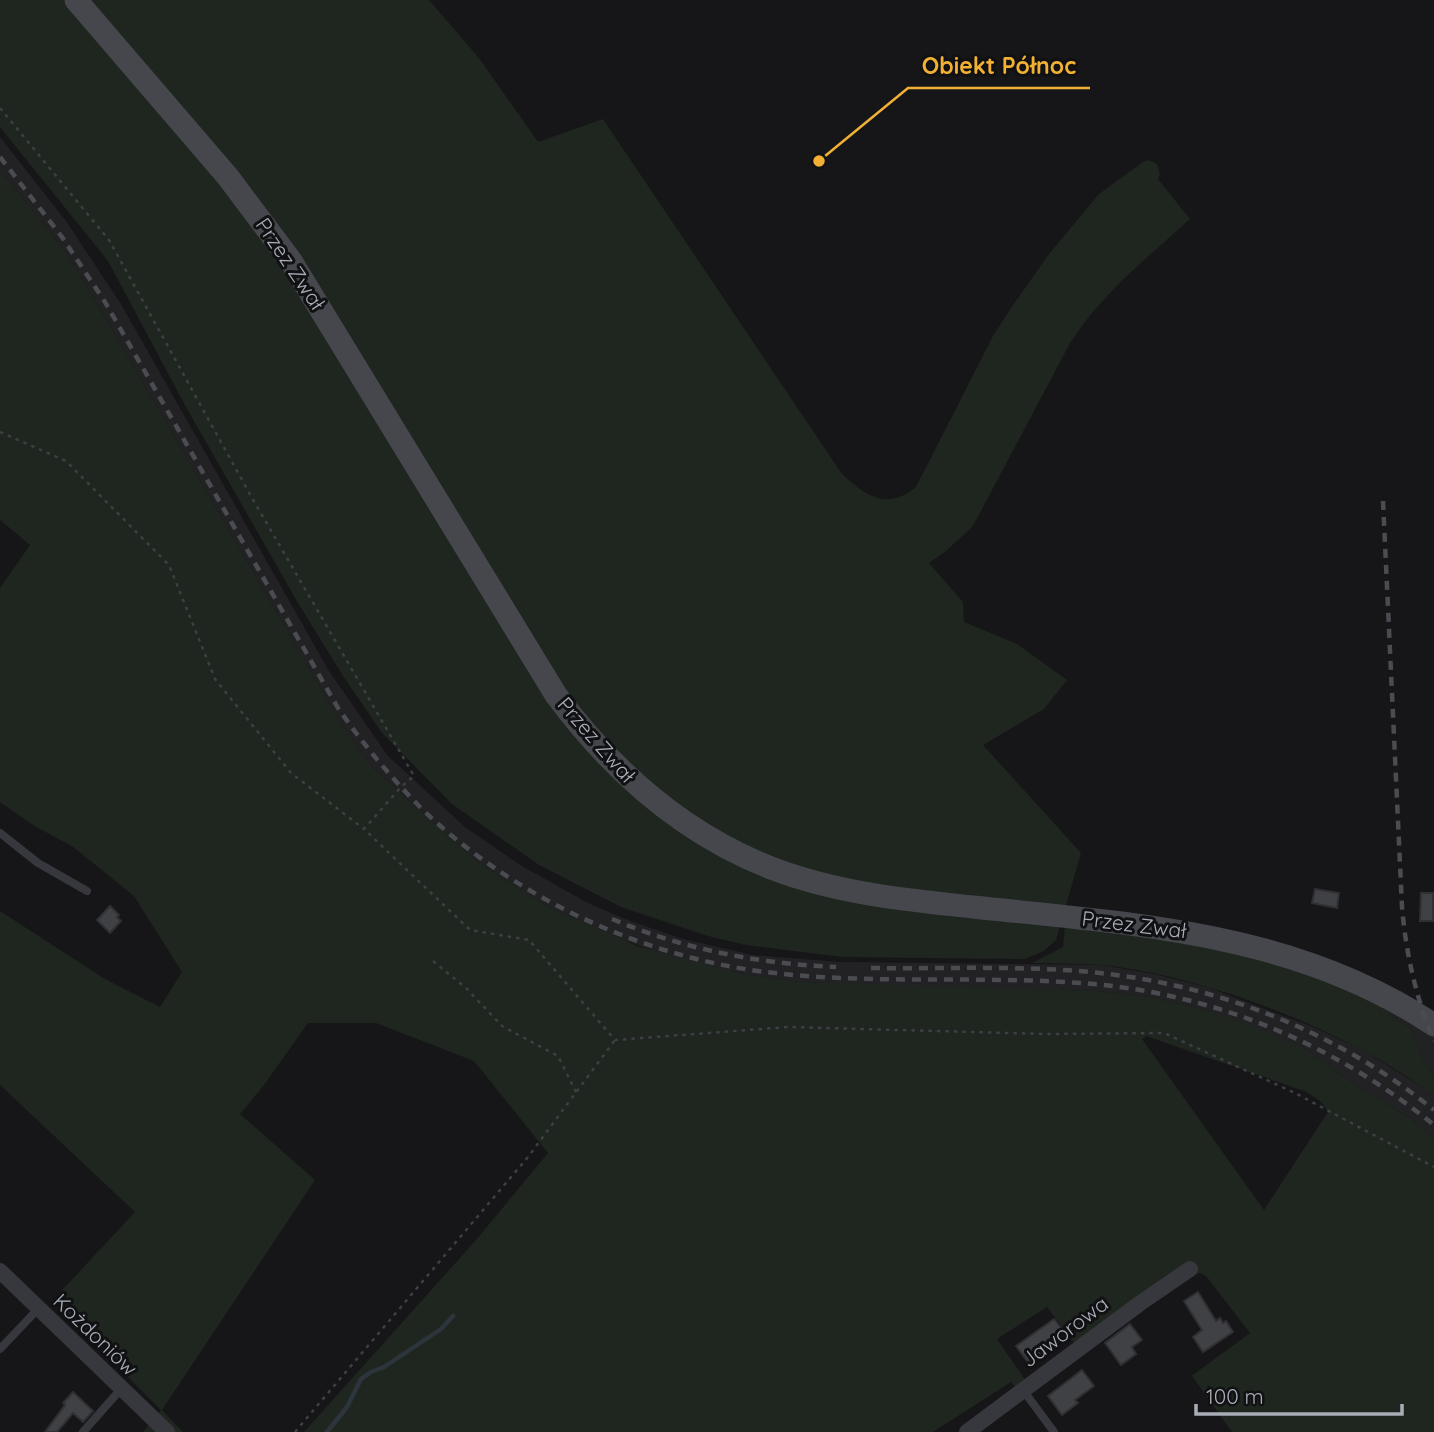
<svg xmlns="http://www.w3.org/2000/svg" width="1434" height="1432" viewBox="0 0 1434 1432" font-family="Quicksand,sans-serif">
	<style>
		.built { fill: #222225 }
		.green { fill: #1e261f; fill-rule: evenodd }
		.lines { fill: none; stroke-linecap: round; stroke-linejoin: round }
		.stream { stroke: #2c353c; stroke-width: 4.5 }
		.building { fill: #404145; stroke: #303034; stroke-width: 2 }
		.path { stroke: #3d3f44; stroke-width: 2.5; stroke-dasharray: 3.5 5; stroke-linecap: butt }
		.lane { stroke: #37383d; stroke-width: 8 }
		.street { stroke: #37383d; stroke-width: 16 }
		.secondary { stroke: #45474d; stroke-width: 23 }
		.rail { stroke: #4a4c52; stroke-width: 4.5; stroke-dasharray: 9 7; stroke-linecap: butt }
		.labels { text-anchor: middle; stroke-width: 6; stroke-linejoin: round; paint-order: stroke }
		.street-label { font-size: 21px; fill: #a8adb8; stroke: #111113 }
		.leader { fill: none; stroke: #f2b134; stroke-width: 2.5 }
		.callout-dot { fill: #f2b134; stroke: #111113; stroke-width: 2.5 }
		.callout-label { font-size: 23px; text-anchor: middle; font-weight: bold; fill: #f2b134; stroke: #111113; stroke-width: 6; stroke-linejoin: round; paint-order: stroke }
	</style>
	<rect width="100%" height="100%" fill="#161618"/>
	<!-- built -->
	<g class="built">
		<path d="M0,137L66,221L121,304L329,671L388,756L465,827L520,865L588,903L625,919L683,939L753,955L840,962L1101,965L1154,974L1207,987L1311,1026L1363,1050L1427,1090L1434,1096V1139L1411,1119L1347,1079L1302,1047L1202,1009L1151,997L1097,991L867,985L801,982L743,974L673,957L620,939L549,907L476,861L371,766L335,713L98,305L65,251L0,170Z"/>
		<path d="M1400,990L1434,1011V1076L1425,1063L1411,1028L1389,1015Z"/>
	</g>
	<!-- green -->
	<g class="green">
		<path d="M0,0H429L479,58L538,142L603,119L842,474C866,496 887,511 916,487L993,336L1011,308L1049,254L1099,194L1143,162L1149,160L1157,164L1160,174L1158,179L1190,219C1147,258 1100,295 1069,345L973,526L946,551L929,563L963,602L964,622L1017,644L1067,680L1044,709L983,745L1081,853L1056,940L1044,951L1025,959L842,957L746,945L708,936L621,907L539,865L452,804L382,733L343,676L298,603L187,409L108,261L0,127Z"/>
		<path d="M0,170L65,251L98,305L335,713L371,766L476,861L549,907L637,946L743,974L801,982L1097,991L1151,997L1202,1009L1250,1025L1302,1047L1347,1079L1411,1119L1434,1139V1432H1232L1192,1376L1190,1377L1250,1333L1206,1276L1199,1273L1075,1344L1047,1307L997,1339L1026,1381L1017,1389L1011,1382L933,1432H304L476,1240L548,1153L474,1061L376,1023H308L264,1085L240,1114L315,1180L162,1410L183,1432H143L161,1410L52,1301L135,1212L0,1085V911L105,979L160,1007L182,972L134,896L72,846L36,827L0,802V588L30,545L0,520ZM1146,1036L1307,1092L1321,1102L1328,1112L1264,1210L1142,1039Z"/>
		<path d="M1065,924L1167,937L1309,972L1392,1008L1389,1015L1411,1028L1425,1063L1434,1076V1096C1352,1032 1204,975 1101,965C1078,963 1054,964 1032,963L1063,947Z"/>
	</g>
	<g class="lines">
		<!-- stream -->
		<path class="stream" d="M327,1432L347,1407L361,1379L371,1372L384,1367L441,1329L453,1316"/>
	</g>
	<!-- building -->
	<g class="building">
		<path d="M1315,889L1339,893L1337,908L1312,903Z"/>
		<path d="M1421,893H1433V921H1420Z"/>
		<path d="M110,906L119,915L117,917L121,921L110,933L97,920Z"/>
		<path d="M1198,1292L1216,1321L1220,1318L1223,1323L1226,1321L1233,1332L1203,1352L1193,1337L1202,1330L1184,1301Z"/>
		<path d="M1054,1319L1062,1329L1040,1346L1043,1351L1028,1362L1016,1346Z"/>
		<path d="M1130,1324L1142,1340L1132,1347L1136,1354L1121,1365L1105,1343Z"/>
		<path d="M1082,1370L1094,1386L1075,1400L1078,1403L1062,1415L1048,1396Z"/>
		<path d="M73,1392L93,1411L83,1422L73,1413L57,1432H45L65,1405L63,1403Z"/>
	</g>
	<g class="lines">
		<!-- path -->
		<g class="path">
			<path d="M0,108L109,240L252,498L414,776L401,787L364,829L470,930L529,940L615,1040L788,1027L1046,1034L1164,1033L1295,1093L1434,1167"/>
			<path d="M0,432L66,461L169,565L215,679L291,773L364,829"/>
			<path d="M433,961L466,988L502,1026L558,1056L577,1094"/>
			<path d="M295,1432L528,1157L615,1040"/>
		</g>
		<!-- lane -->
		<g class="lane">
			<path d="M0,833L38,863L87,891"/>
			<path d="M0,1349L38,1309"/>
			<path d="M1023,1390L1054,1432"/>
			<path d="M83,1432L121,1389"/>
		</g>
		<!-- street -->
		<g class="street">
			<path d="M0,1271L167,1432"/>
			<path d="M967,1432L1139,1304L1190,1269"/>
		</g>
		<!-- secondary -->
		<path class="secondary" d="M76,0L228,177L291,261L556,695C613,772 682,833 771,868C836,893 905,900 973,907C1134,924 1295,932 1434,1025"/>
		<!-- rail -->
		<g class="rail">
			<path d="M0,157L62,237L105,302L338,708C363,744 392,779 424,811C511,894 632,952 751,970C860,986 971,975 1081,983C1211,992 1333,1043 1434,1125"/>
			<path d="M1383,501L1402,907C1406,954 1416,998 1434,1041"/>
			<path d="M612,919C683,949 759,964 836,967"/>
			<path d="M871,968C947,969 1024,965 1100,973C1221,986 1339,1033 1434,1110"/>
		</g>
	</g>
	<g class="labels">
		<!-- street labels -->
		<g class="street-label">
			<text transform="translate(290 264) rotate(56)" y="7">Przez Zwał</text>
			<text transform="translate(596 740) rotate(49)" y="7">Przez Zwał</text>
			<text transform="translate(1134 925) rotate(7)" y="7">Przez Zwał</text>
			<text transform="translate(1065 1332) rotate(-37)" y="7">Jaworowa</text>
			<text transform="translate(95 1335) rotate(44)" y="7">Kożdoniów</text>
		</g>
	</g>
	<!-- callouts -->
	<path class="leader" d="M819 161L908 88H1090"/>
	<circle class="callout-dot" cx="819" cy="161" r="7"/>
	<g class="callout-label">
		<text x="999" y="74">Obiekt Północ</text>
	</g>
	<!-- scale -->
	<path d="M1196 1404v10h206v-10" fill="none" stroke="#a8adb8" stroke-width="3.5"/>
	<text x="1206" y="1404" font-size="21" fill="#a8adb8" stroke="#111113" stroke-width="5" paint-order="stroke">100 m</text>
</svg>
